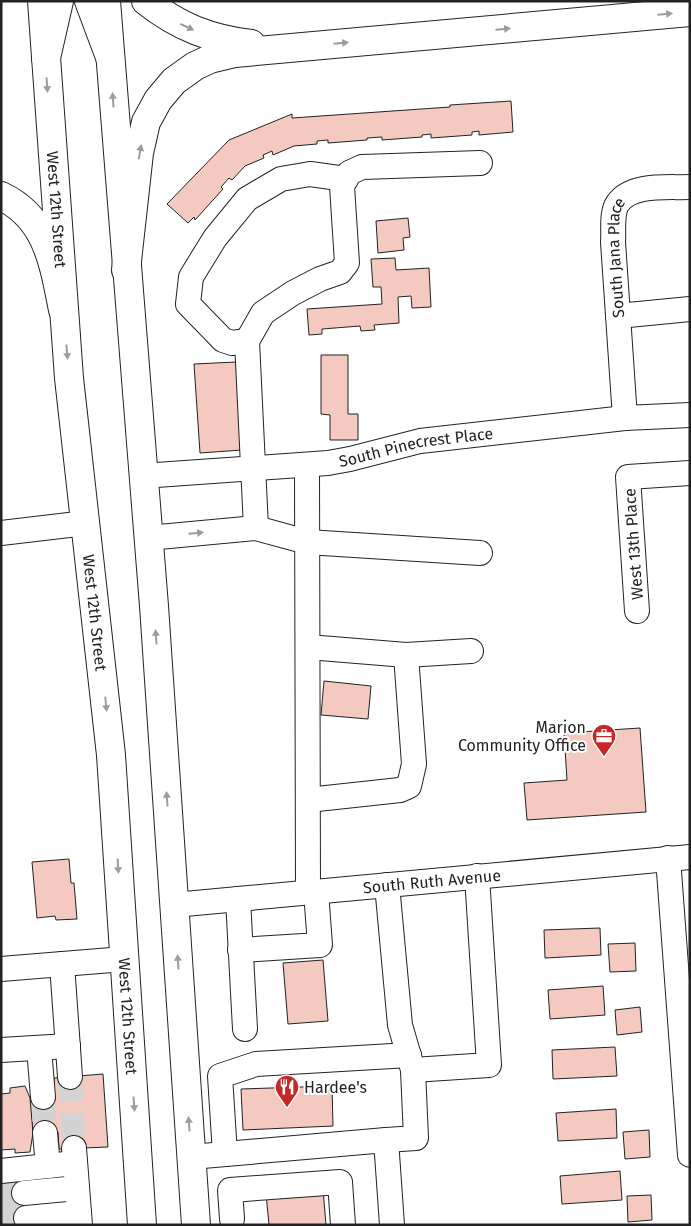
<svg xmlns="http://www.w3.org/2000/svg" width="691" height="1226" viewBox="0 0 691 1226" font-family="'Fira Sans',sans-serif">
	<style>
		.building { fill: #f3c9c0; stroke: #222 }
		.lines { fill: none; stroke-linecap: round; stroke-linejoin: round }
		.minor-tunnel { stroke: #d3d3d3; stroke-width: 24; stroke-dasharray: 24 12; stroke-linecap: butt }
		.minor-casing { stroke: #222; stroke-width: 26 }
		.major-casing { stroke: #222; stroke-width: 30 }
		.highway-casing { stroke: #222; stroke-width: 30 }
		.minor { stroke: #fff; stroke-width: 24 }
		.major { stroke: #fff; stroke-width: 28 }
		.highway { stroke: #fff; stroke-width: 28 }
		.oneway { fill: #9c9c9c }
		.labels { text-anchor: middle; stroke-width: 4; stroke-linejoin: round; paint-order: stroke }
		.street-label { font-size: 16px; fill: #222; stroke: #fff }
		.poi-label { font-size: 16px; fill: #222; stroke: #fff; text-anchor: end }
	</style>
	<rect width="100%" height="100%" fill="#fff"/>
	<!-- building -->
	<g class="building">
		<path d="M511,101L513,132L479,135V131L472,132V135L431,138V134L422,135V137L382,140V137L367,138V140L328,143V140L317,141V144L294,146L273,155L272,151L263,155L264,158L245,166L232,180L229,178L221,187L223,189L195,220L194,217L188,223L167,204L229,140L292,114V118L450,107V105Z"/>
		<path d="M408,218L410,237L403,238L404,250L378,253L376,221Z"/>
		<path d="M395,258L396,270L429,268L431,307L412,308L411,296L398,297L399,323L374,325L375,330L361,331L360,326L322,329V334L309,335L307,309L382,304L381,287H373L371,259Z"/>
		<path d="M321,355H348V414H358V440H330V415L321,414Z"/>
		<path d="M236,362L242,450L200,453L194,364Z"/>
		<path d="M324,681L371,686L368,719L321,715Z"/>
		<path d="M640,728L646,812L527,820L524,783L567,780L564,733Z"/>
		<path d="M69,859L71,883H74L77,919L56,920L55,916L37,918L32,862Z"/>
		<path d="M600,928L601,955L545,958L544,930Z"/>
		<path d="M635,943L636,971L610,972L608,944Z"/>
		<path d="M323,960L328,1021L288,1024L283,963Z"/>
		<path d="M603,986L605,1015L550,1019L548,990Z"/>
		<path d="M640,1007L642,1032L617,1035L615,1010Z"/>
		<path d="M615,1047L617,1076L553,1079L552,1050Z"/>
		<path d="M103,1074L108,1147L59,1149L58,1132L33,1133L30,1098L54,1096V1078Z"/>
		<path d="M25,1086L30,1098L33,1133L30,1152L15,1153V1149L1,1150V1094L10,1093V1088Z"/>
		<path d="M332,1086L333,1126L243,1130L241,1089Z"/>
		<path d="M616,1109L617,1138L558,1141L556,1113Z"/>
		<path d="M649,1130L650,1157L625,1159L623,1132Z"/>
		<path d="M620,1171L622,1200L562,1204L560,1176Z"/>
		<path d="M23,1182L26,1225H1V1183Z"/>
		<path d="M323,1189L326,1225H269L266,1194Z"/>
		<path d="M651,1195L652,1220L628,1222L627,1196Z"/>
	</g>
	<g class="lines">
		<!-- minor-tunnel -->
		<g class="minor-tunnel">
			<path d="M70,1077L74,1148"/>
			<path d="M43,1097L45,1133"/>
			<path d="M1,1196L24,1193"/>
			<path d="M1,1220L26,1218"/>
		</g>
		<defs>
			<g id="minor">
				<path d="M618,316L690,309"/>
				<path d="M247,341L232,343L223,340L188,304L191,277L215,238L247,199L281,179L310,174L346,179"/>
				<path id="s1" d="M625,418L613,242C614,231 611,212 618,203C632,183 668,188 690,187"/>
				<path d="M307,465L308,892"/>
				<path id="s2" d="M142,476L328,463L350,459L420,441L625,418L690,415"/>
				<path d="M256,528L247,341L263,313L293,293L320,279L340,272L347,263L342,186L349,173L362,167L480,163"/>
				<path d="M1,533L86,523"/>
				<path d="M148,538L256,528L307,542L480,553"/>
				<path d="M637,611L628,477L690,473"/>
				<path d="M308,647L406,655L471,651"/>
				<path d="M308,800L400,790L409,786L414,764L406,655"/>
				<path d="M668,858L690,1155"/>
				<path d="M238,899L245,1029"/>
				<path id="s3" d="M174,905L690,857"/>
				<path d="M240,950L320,945L316,892"/>
				<path d="M62,964L70,1077"/>
				<path d="M1,969L124,959"/>
				<path d="M39,1048L43,1097"/>
				<path d="M1,1050L68,1046"/>
				<path d="M413,1070L489,1065L477,876"/>
				<path d="M45,1133L48,1166"/>
				<path d="M386,1140L416,1138L413,1070L400,1025L387,885"/>
				<path d="M74,1148L80,1225"/>
				<path d="M225,1154L220,1076L256,1064L409,1055"/>
				<path d="M191,1157L386,1140L392,1225"/>
				<path d="M1,1171L75,1163"/>
				<path d="M24,1193L77,1188"/>
				<path d="M26,1218L79,1213"/>
				<path d="M232,1219L230,1190L340,1182L343,1225"/>
			</g>
			<g id="major">
				<path id="s4" d="M42,1L69,378L111,755L142,1225"/>
				<path d="M106,1L154,606L196,1225"/>
			</g>
			<g id="highway">
				<path d="M89,1L110,57"/>
				<path d="M146,1C179,27 210,39 251,44"/>
				<path d="M46,58L59,1"/>
				<path d="M1,196C48,218 54,265 63,310"/>
				<path d="M126,270L139,153L146,122L158,100L174,81L195,66L210,59L235,53L690,12"/>
			</g>
		</defs>
		<!-- minor casing -->
		<use href="#minor" class="minor-casing"/>
		<!-- major casing -->
		<use href="#major" class="major-casing"/>
		<!-- highway casing -->
		<use href="#highway" class="highway-casing"/>
		<!-- minor -->
		<use href="#minor" class="minor"/>
		<!-- major -->
		<use href="#major" class="major"/>
		<!-- highway -->
		<use href="#highway" class="highway"/>
	</g>
	<!-- one-way arrows -->
	<defs><path id="oneway-solid" d="M-6-.8H1V-3.2L6.5 0L1 3.2V.8H-6Z" transform="scale(1.25)"/></defs>
	<g class="oneway">
		<use href="#oneway-solid" transform="translate(665 14) rotate(-5)"/>
		<use href="#oneway-solid" transform="translate(187 27) rotate(25)"/>
		<use href="#oneway-solid" transform="translate(503 29) rotate(-5)"/>
		<use href="#oneway-solid" transform="translate(341 43) rotate(-5)"/>
		<use href="#oneway-solid" transform="translate(47 85) rotate(86)"/>
		<use href="#oneway-solid" transform="translate(113 100) rotate(-94)"/>
		<use href="#oneway-solid" transform="translate(140 152) rotate(-80)"/>
		<use href="#oneway-solid" transform="translate(67 352) rotate(85)"/>
		<use href="#oneway-solid" transform="translate(196 533) rotate(-5)"/>
		<use href="#oneway-solid" transform="translate(156 637) rotate(-94)"/>
		<use href="#oneway-solid" transform="translate(106 704) rotate(84)"/>
		<use href="#oneway-solid" transform="translate(167 799) rotate(-94)"/>
		<use href="#oneway-solid" transform="translate(118 866) rotate(87)"/>
		<use href="#oneway-solid" transform="translate(178 962) rotate(-94)"/>
		<use href="#oneway-solid" transform="translate(134 1104) rotate(86)"/>
		<use href="#oneway-solid" transform="translate(189 1124) rotate(-94)"/>
	</g>
	<!-- icons -->
	<defs>
		<symbol id="office-pin" viewBox="-11 -11 22 30"><path d="M0 17L-7.5 6A9.5 9.5 0 1 1 7.5 6Z" fill="#c62828" stroke="#fff"/><path d="M-6-3h4V-5.5h4V-3h4V5H-6ZM-1-4.5V-3h2v-1.5ZM-6 0V1H6V0Z" fill="#fff"/></symbol>
		<symbol id="restaurant-pin" viewBox="-11 -11 22 30"><path d="M0 17L-7.5 6A9.5 9.5 0 1 1 7.5 6Z" fill="#c62828" stroke="#fff"/><path d="M-5-6h1v4h1v-4h1v4h1v-4h1v5L-1.5 .5V6h-2V.5L-5-1ZM5-6V6H3V1.5H1.5Q1.5-4 5-6Z" fill="#fff"/></symbol>
	</defs>
	<g fill-rule="evenodd">
		<use href="#office-pin" x="590" y="722" width="28" height="38"/>
		<use href="#restaurant-pin" x="273" y="1073" width="28" height="38"/>
	</g>
	<g class="labels">
		<!-- street labels -->
		<g class="street-label">
			<text dy="6" stroke="none"><textPath href="#s4" startOffset="209">West 12th Street</textPath></text>
			<text dy="6" stroke="none"><textPath href="#s1" startOffset="161">South Jana Place</textPath></text>
			<text dy="6" stroke="none"><textPath href="#s2" startOffset="276">South Pinecrest Place</textPath></text>
			<text transform="translate(633 544) rotate(-94)" y="6">West 13th Place</text>
			<text dy="6" stroke="none"><textPath href="#s4" startOffset="614">West 12th Street</textPath></text>
			<text dy="6" stroke="none"><textPath href="#s3" startOffset="259">South Ruth Avenue</textPath></text>
			<text dy="6" stroke="none"><textPath href="#s4" startOffset="1019">West 12th Street</textPath></text>
		</g>
		<!-- poi labels -->
		<g class="poi-label">
			<text x="586" y="733">Marion<tspan x="586" dy="18">Community Office</tspan></text>
			<text x="304" y="1093" text-anchor="start">Hardee's</text>
		</g>
	</g>
	<!-- border -->
	<rect width="691" height="1226" fill="none" stroke="#222222" stroke-width="5"/>
</svg>
